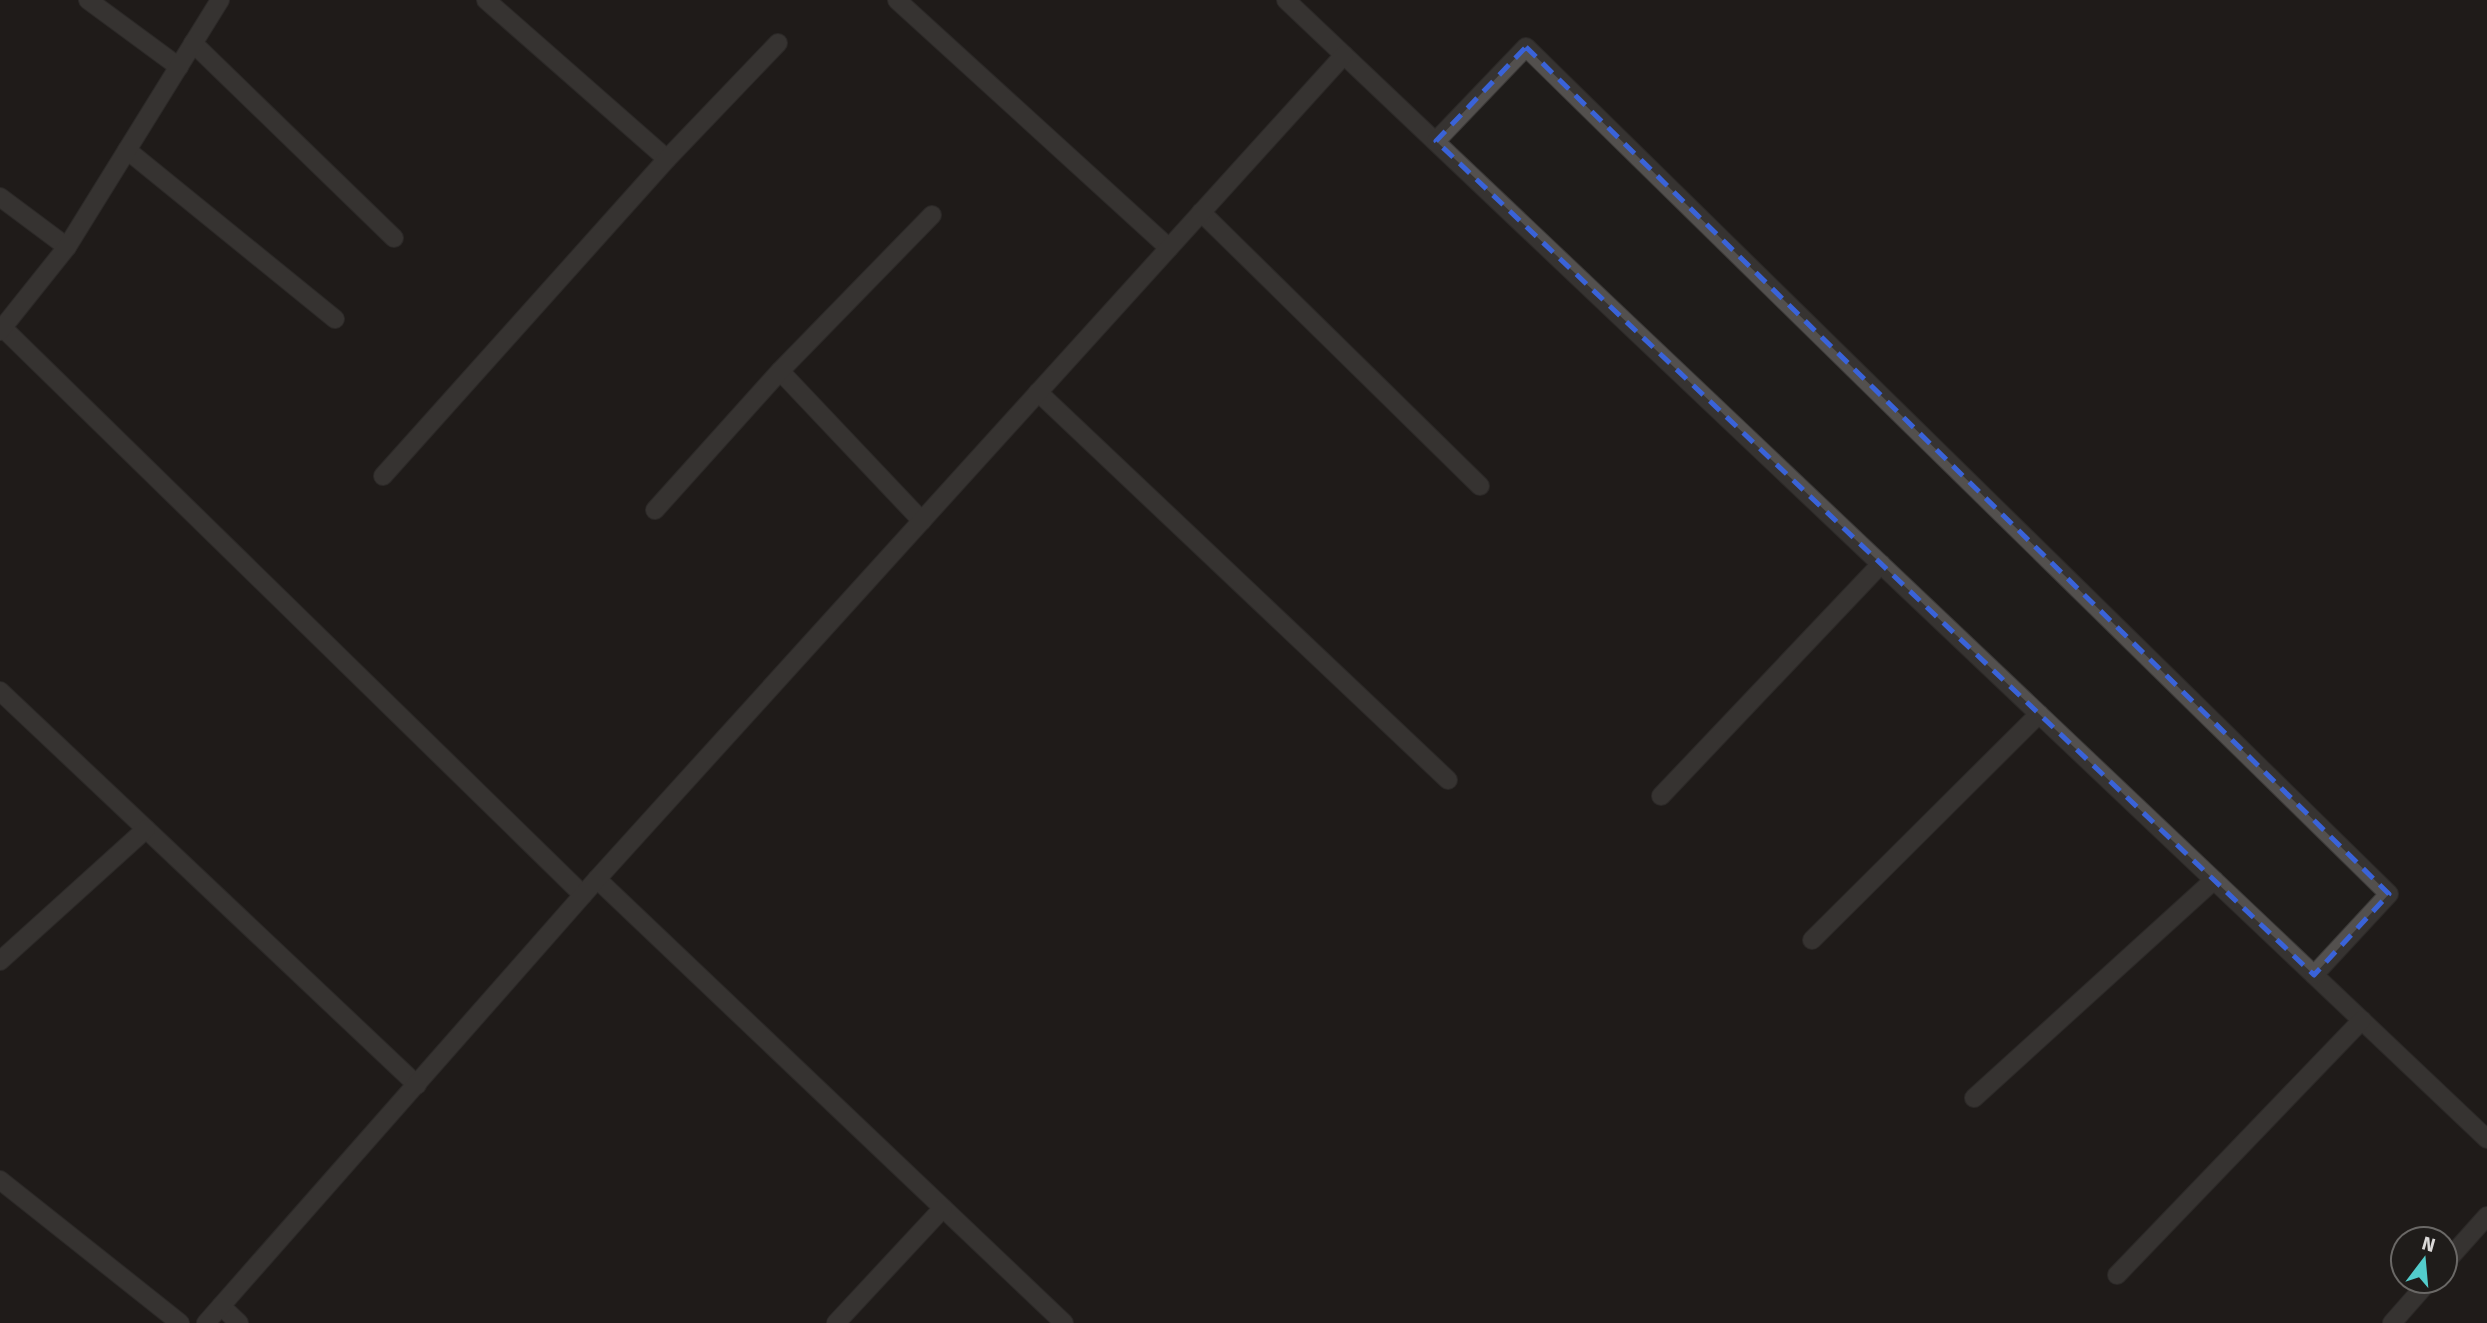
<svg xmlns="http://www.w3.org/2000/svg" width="2487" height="1323" viewBox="0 0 2487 1323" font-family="'Fira Sans',sans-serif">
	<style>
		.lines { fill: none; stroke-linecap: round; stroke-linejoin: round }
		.minor-casing { stroke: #3b3938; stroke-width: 20 }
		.minor { stroke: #53504e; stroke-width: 18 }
		.marked { fill: none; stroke: #3a63d8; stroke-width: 5; stroke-dasharray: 14 9; stroke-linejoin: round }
	</style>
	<rect width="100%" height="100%" fill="#1f1c1a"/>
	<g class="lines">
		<defs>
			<g id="minor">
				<path d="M88,0L179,67"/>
				<path d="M486,0L667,159"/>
				<path d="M897,0L1169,248"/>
				<path d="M1286,0L2487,1139"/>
				<path d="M193,43L394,238"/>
				<path d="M1436,141L1526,47L2389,894L2314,975"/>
				<path d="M127,150L335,319"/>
				<path d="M0,197L67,247"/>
				<path d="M1201,212L1480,486"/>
				<path d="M3,328L583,895"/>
				<path d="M0,331L67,247L220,0"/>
				<path d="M780,371L922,521"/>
				<path d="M1038,392L1448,780"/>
				<path d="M383,476L667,159L778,43"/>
				<path d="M655,510L780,371L932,215"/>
				<path d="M0,691L417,1085"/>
				<path d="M1661,796L1881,564"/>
				<path d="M597,879L1064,1323"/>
				<path d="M1812,940L2039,714"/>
				<path d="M0,961L146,829"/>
				<path d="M1974,1098L2214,880"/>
				<path d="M0,1180L180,1323"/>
				<path d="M2445,1263L2487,1216"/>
				<path d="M2117,1275L2362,1020"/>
				<path d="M221,1306L239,1323"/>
				<path d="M206,1323L597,879L1344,55"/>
				<path d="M836,1323L943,1208"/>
				<path d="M2392,1323L2429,1281"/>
			</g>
		</defs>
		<!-- minor casing -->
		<use href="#minor" class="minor-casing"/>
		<!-- minor -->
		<use href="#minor" class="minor"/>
	</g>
	<!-- marked area -->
	<path d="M0 0H2487V1323H0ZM1526,47L2389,894L2314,975L1436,141Z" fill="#1f1c1a" fill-opacity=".55" fill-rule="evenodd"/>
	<path class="marked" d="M1526,47L2389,894L2314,975L1436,141Z"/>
	<!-- north arrow -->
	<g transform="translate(2424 1260) rotate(16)"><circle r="33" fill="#1f1c1a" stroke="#6a6866" stroke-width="2"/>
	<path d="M0-5L12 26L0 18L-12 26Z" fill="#52cdcc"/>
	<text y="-10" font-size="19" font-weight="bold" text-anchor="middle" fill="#dbd9d8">N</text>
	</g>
</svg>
